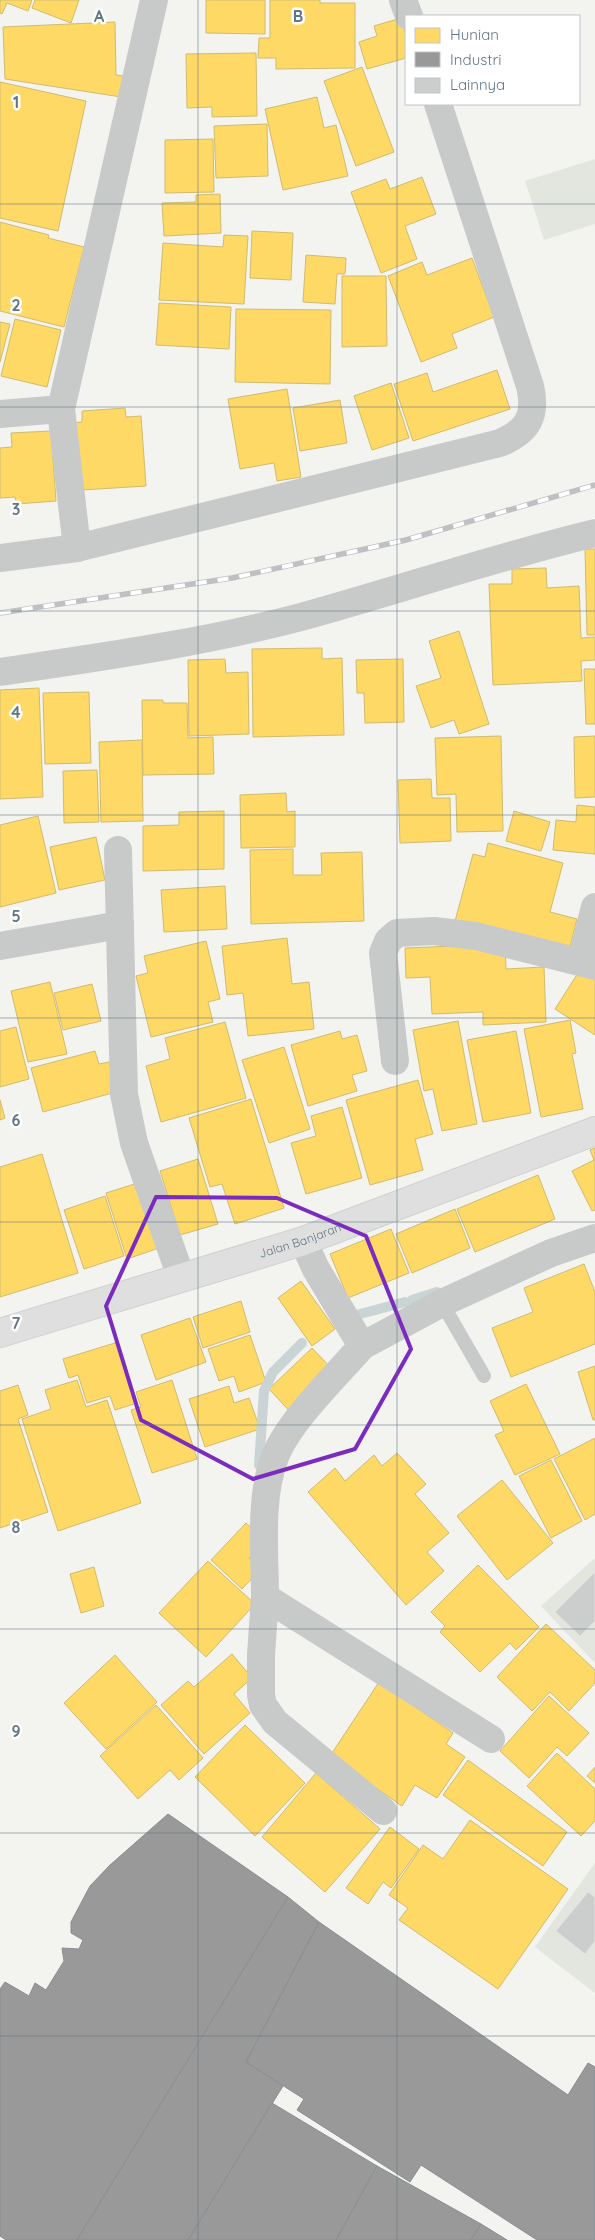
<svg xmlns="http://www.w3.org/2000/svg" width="595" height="2240" viewBox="0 0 595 2240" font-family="Quicksand,sans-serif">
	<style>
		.green { fill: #e2e6de }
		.homes { fill: #ffd966; stroke: #d0bb6e }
		.industry { fill: #999; stroke: #888e92 }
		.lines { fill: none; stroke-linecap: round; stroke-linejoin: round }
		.stream { stroke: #cad4d5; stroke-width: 10 }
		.building { fill: #cbcecd; stroke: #e2e2e0 }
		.secondary-casing { stroke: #cfd1d0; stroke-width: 30 }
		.lane { stroke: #c8caca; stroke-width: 14 }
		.street { stroke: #c8caca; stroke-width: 28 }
		.secondary { stroke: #dedfde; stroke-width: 28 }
		.rail-casing { stroke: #bec0c1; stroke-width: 5.5 }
		.rail { stroke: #fff; stroke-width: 4; stroke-dasharray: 11; stroke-linecap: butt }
		.marked { fill: none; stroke: #7b2cbf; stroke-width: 4; stroke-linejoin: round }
		.grid { fill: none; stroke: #617682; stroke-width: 1; stroke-opacity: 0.55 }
		.labels { text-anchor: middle; stroke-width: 5; stroke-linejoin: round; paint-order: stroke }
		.street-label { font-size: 12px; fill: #617682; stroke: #fff }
		.grid-label { font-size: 16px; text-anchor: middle; font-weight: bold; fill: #617682; stroke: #fff; stroke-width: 5; stroke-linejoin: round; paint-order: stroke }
	</style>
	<rect width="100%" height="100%" fill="#f3f3f0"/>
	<!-- green -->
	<g class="green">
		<path d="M595,159V224L544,240L525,181Z"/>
		<path d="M595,1558V1663L541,1606Z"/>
		<path d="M595,1863V1993L535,1947Z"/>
	</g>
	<!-- homes -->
	<g class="homes">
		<path d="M0,0H32L28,11L7,3L2,14L0,13Z"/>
		<path d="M35,0H79L71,23L32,8Z"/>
		<path d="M206,0H265V34L206,33Z"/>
		<path d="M270,0H320V3H355V68L276,69V58H258L259,38H270Z"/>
		<path d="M401,18L406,35V58L367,69L359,42L377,36L374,26Z"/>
		<path d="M115,22L116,75L131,77L128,98L5,79L3,27Z"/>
		<path d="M256,53L257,116L212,117V107L187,108L186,54Z"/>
		<path d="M362,67L394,152L356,166L324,81Z"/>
		<path d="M0,82L86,101L58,231L0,218Z"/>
		<path d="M317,97L324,128L336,125L348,176L283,190L265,109Z"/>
		<path d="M267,124L268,176L216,178L214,126Z"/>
		<path d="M213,139L214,192L165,193V140Z"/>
		<path d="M422,177L436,214L405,226L417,259L381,273L351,192L386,179L390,189Z"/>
		<path d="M220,194L221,233L164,236L162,203L196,202V195Z"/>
		<path d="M0,222L49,235L48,238L84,247L64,327L0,311Z"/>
		<path d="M252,231L293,233L291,280L250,278Z"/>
		<path d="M224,235L248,236L244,304L159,300L163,243L223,247Z"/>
		<path d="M306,255L346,258L345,274H337L335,304L303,302Z"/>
		<path d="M472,258L494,317L452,334L457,348L421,362L388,276L422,262L427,275Z"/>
		<path d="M342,276H386L387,346L342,347Z"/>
		<path d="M159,303L231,307L229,349L156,345Z"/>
		<path d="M236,309L331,310L330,384L235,382Z"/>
		<path d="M15,319L61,330L47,387L1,376Z"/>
		<path d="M0,322L10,324L0,362Z"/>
		<path d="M497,370L510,409L413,441L394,384L427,373L433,392Z"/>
		<path d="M391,383L409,438L372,450L354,396Z"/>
		<path d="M287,389L301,477L277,481L274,463L240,469L228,399Z"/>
		<path d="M340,400L347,443L300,451L293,408Z"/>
		<path d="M125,408L126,417L141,416L146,486L81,490L71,423L82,422V411Z"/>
		<path d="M51,431L56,501L16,504L15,497L0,498V448L12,447L11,433Z"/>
		<path d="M585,549H595V635H587Z"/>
		<path d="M546,568L547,588L579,586L581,638L595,637V660L581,661L582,681L493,685L489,584H512V569Z"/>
		<path d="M459,631L489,724L459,734L454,720L431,728L416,686L441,678L429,641Z"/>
		<path d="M322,648V659L342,658L344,735L253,737L252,649Z"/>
		<path d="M225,659L226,673L248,672L249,734L189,736L188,660Z"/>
		<path d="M403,659L404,722L365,723L364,693H357L356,660Z"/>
		<path d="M584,669H595V724H586Z"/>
		<path d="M39,688L43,797L0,799V690Z"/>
		<path d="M89,692L91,763L45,764L43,693Z"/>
		<path d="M142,700H163V703H187L188,738L213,737L214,774L143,775Z"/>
		<path d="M501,736L503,831L457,832L456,794L437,795L435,738Z"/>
		<path d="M595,736V797L575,798L574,737Z"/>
		<path d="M142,740L143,821L101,822L99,742Z"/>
		<path d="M97,770L99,822L64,823L63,771Z"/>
		<path d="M431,779L432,798H450L451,841L400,843L398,780Z"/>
		<path d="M286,793L287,812L295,811V847L241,848L240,795Z"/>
		<path d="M577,805L595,807V854L553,850L556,820L576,822Z"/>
		<path d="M224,811V869L143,871V826L179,825V812Z"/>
		<path d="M514,811L550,822L541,851L506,841Z"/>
		<path d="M38,816L56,893L0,907V825Z"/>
		<path d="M96,837L105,880L59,890L50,847Z"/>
		<path d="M488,843L563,863L550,912L577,919L568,955L454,925L473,854L485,857Z"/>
		<path d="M293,849V875H322L321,853L362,852L364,921L251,924L250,850Z"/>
		<path d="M225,886L227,929L164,932L161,890Z"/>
		<path d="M287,938L292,984L309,982L314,1029L248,1036L243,993L227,995L222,946Z"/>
		<path d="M206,941L220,999L208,1002L213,1022L151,1037L136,976L148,973L144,956Z"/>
		<path d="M505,944L506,969L544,967L546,1022L483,1025V1012L432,1014L430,977L406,978L405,948Z"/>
		<path d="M580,970L595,980V1035L555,1009Z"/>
		<path d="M50,982L67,1054L28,1062L11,991Z"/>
		<path d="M92,984L101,1021L63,1030L54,993Z"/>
		<path d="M570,1020L576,1053L572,1054L583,1109L541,1117L524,1029Z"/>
		<path d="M458,1021L477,1124L442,1131L433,1089L424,1091L413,1030Z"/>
		<path d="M225,1022L246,1098L161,1122L146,1066L170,1059L165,1038Z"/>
		<path d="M16,1027L29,1079L0,1087V1031Z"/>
		<path d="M340,1031L342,1039L357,1035L367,1071L352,1075L357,1091L308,1106L291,1045Z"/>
		<path d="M516,1031L531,1113L483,1122L467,1040Z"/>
		<path d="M284,1047L310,1129L269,1143L242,1060Z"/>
		<path d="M95,1051L99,1064L109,1062L116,1092L43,1112L31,1068Z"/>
		<path d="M418,1080L433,1134L415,1139L423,1170L370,1185L346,1100Z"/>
		<path d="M251,1099L284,1208L235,1224L222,1184L210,1187L189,1118Z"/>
		<path d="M0,1100L5,1118L0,1120Z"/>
		<path d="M342,1107L362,1178L306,1194L291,1143L316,1136L311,1116Z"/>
		<path d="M595,1148V1210L592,1211L572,1171L594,1160L590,1150Z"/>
		<path d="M42,1154L78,1273L0,1297V1167Z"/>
		<path d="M198,1159L218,1224L180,1235L160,1171Z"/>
		<path d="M538,1175L555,1219L475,1252L457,1209Z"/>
		<path d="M141,1182L162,1247L127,1259L106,1193Z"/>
		<path d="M105,1196L124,1256L84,1269L64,1210Z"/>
		<path d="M455,1209L470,1248L412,1273L396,1234Z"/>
		<path d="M391,1229L409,1273L348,1298L330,1254Z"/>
		<path d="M584,1264L595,1292V1344L511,1377L492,1328L533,1312L524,1288Z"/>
		<path d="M301,1281L335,1329L312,1346L278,1298Z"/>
		<path d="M241,1301L250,1332L203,1348L193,1317Z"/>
		<path d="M190,1318L206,1362L156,1380L141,1335Z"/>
		<path d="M250,1335L266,1382L239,1392L234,1376L219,1381L208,1349Z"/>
		<path d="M118,1342L137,1403L115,1410L110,1396L87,1403L78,1375L69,1378L63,1359Z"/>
		<path d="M312,1348L337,1374L294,1416L269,1389Z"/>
		<path d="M595,1366V1420H593L578,1372Z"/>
		<path d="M77,1380L86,1407L107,1400L141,1503L58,1531L22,1419L51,1409L45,1390Z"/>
		<path d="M172,1380L197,1459L152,1473L131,1410L141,1407L136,1392Z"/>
		<path d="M526,1384L560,1454L515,1475L495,1435L504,1431L490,1401Z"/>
		<path d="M18,1385L28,1415L18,1419L48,1512L0,1528V1391Z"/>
		<path d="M229,1386L234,1403L249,1398L260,1429L205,1447L189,1399Z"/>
		<path d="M595,1438V1514L585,1520L554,1459Z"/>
		<path d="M397,1453L426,1484L415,1494L449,1533L427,1552L444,1571L406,1605L308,1492L335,1468L345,1481L374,1455L382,1466Z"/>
		<path d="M551,1460L582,1521L551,1538L519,1476Z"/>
		<path d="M502,1480L553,1543L507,1580L457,1516Z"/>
		<path d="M246,1523L265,1540L249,1558L261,1569L242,1589L211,1560Z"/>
		<path d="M208,1561L255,1604L206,1657L159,1613Z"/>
		<path d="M478,1565L539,1627L516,1650L510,1643L480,1672L440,1632L445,1626L431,1612Z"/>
		<path d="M94,1567L104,1606L81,1613L70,1574Z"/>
		<path d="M546,1624L595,1670V1683L569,1711L550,1692L532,1711L497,1677Z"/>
		<path d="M232,1654L252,1678L234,1694L250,1713L204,1754L161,1705L188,1681L194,1687Z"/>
		<path d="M115,1655L157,1702L106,1749L64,1703Z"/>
		<path d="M379,1682L453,1733L446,1744L465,1757L437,1798L415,1785L402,1806L330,1756Z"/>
		<path d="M549,1696L589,1733L567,1756L557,1747L529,1778L500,1751Z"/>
		<path d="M156,1705L203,1758L179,1780L170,1770L138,1799L100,1756Z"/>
		<path d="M245,1725L305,1783L255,1836L195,1777Z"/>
		<path d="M557,1753L595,1789V1821L581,1836L527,1786Z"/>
		<path d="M468,1760L567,1832L543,1866L443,1795Z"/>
		<path d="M595,1767V1783L587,1776Z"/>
		<path d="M316,1773L380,1829L325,1892L262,1837Z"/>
		<path d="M470,1820L568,1889L498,1989L399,1920L408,1908L389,1895L423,1845L443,1859Z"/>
		<path d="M390,1827L419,1849L391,1888L383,1882L368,1904L346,1888Z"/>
	</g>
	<!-- industry -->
	<g class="industry">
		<path d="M168,1814L288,1897L77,2240H6L0,2236V1989L5,1982L29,1996L35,1983L46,1990L64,1961L62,1948L79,1949L83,1940L71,1933V1922L90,1886L110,1865Z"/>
		<path d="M288,1897L319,1922L246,2062L283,2086L188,2240H77Z"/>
		<path d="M319,1922L568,2095L588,2063L595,2067V2240H537L421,2165L410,2182L297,2110L304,2099L246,2062Z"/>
		<path d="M272,2103L377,2166L336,2240H188Z"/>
		<path d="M377,2166L481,2224L471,2240H336Z"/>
		<path d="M481,2224L507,2240H471Z"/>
	</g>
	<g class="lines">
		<!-- stream -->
		<g class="stream">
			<path d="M412,1300L437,1292"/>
			<path d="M360,1314L405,1302"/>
			<path d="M259,1465L264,1391L273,1372L302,1343"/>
		</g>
	</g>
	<!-- building -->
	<g class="building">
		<path d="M595,1572V1621L580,1636L555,1612Z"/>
		<path d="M588,1892L595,1897V1941L585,1954L556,1931Z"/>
	</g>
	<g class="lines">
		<defs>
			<g id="secondary">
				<path id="s1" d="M0,1333L303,1241L595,1131"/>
			</g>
		</defs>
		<!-- secondary casing -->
		<use href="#secondary" class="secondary-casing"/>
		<!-- lane -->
		<path class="lane" d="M442,1303L484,1376"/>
		<!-- street -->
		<g class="street">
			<path d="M403,0L409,16"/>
			<path d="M0,414L61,409"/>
			<path d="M77,548L61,409L154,0"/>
			<path d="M0,558L77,548L500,443C528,431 537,416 530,386L438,104"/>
			<path d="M0,672C101,657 202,643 301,617C399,590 496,557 595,533"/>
			<path d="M118,850L124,1094L134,1143L181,1277"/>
			<path d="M0,946L120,925"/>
			<path d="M581,962L595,907"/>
			<path d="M395,1061L383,953L388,941L397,933L434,931L476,936L595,966"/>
			<path d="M303,1241L316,1269L362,1346C336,1376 288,1422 275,1457C259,1497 265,1554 265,1597L491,1739"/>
			<path d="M362,1346L442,1303L551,1253L595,1238"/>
			<path d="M265,1597L261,1655V1695L263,1705L275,1722L383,1811"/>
		</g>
		<!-- secondary -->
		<use href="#secondary" class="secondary"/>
		<defs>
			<path id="rail" d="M0,613L232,578L406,540L595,485"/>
		</defs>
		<!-- rail casing -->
		<use href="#rail" class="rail-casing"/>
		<!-- rail -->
		<use href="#rail" class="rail"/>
	</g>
	<!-- marked area -->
	<path class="marked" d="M156,1197L277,1198L366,1236L411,1349L355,1449L253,1479L141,1420L106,1306Z"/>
	<!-- grid -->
	<path class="grid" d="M198,0V2240M397,0V2240M0,204H595M0,407H595M0,611H595M0,815H595M0,1018H595M0,1222H595M0,1425H595M0,1629H595M0,1833H595M0,2036H595"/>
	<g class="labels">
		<!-- street labels -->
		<g class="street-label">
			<text dy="4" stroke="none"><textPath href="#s1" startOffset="314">Jalan Banjaran</textPath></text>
		</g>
	</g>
	<g class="grid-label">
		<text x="99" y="22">A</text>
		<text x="298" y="22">B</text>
		<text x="16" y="108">1</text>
		<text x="16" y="311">2</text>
		<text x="16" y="515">3</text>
		<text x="16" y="718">4</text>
		<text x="16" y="922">5</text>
		<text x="16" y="1126">6</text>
		<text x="16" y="1329">7</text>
		<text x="16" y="1533">8</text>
		<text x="16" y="1737">9</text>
	</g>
	<!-- legend -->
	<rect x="405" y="15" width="175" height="90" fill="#ffffff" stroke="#c0c8cd"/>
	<rect x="415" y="28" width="25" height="15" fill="#ffd966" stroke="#c0c8cd"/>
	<text x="450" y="40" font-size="15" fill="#617682">Hunian</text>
	<rect x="415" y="52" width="25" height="15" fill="#999999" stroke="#c0c8cd"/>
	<text x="450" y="65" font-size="15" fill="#617682">Industri</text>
	<rect x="415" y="78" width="25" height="15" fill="#cbcecd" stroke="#c0c8cd"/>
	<text x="450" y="90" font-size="15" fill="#617682">Lainnya</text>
</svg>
